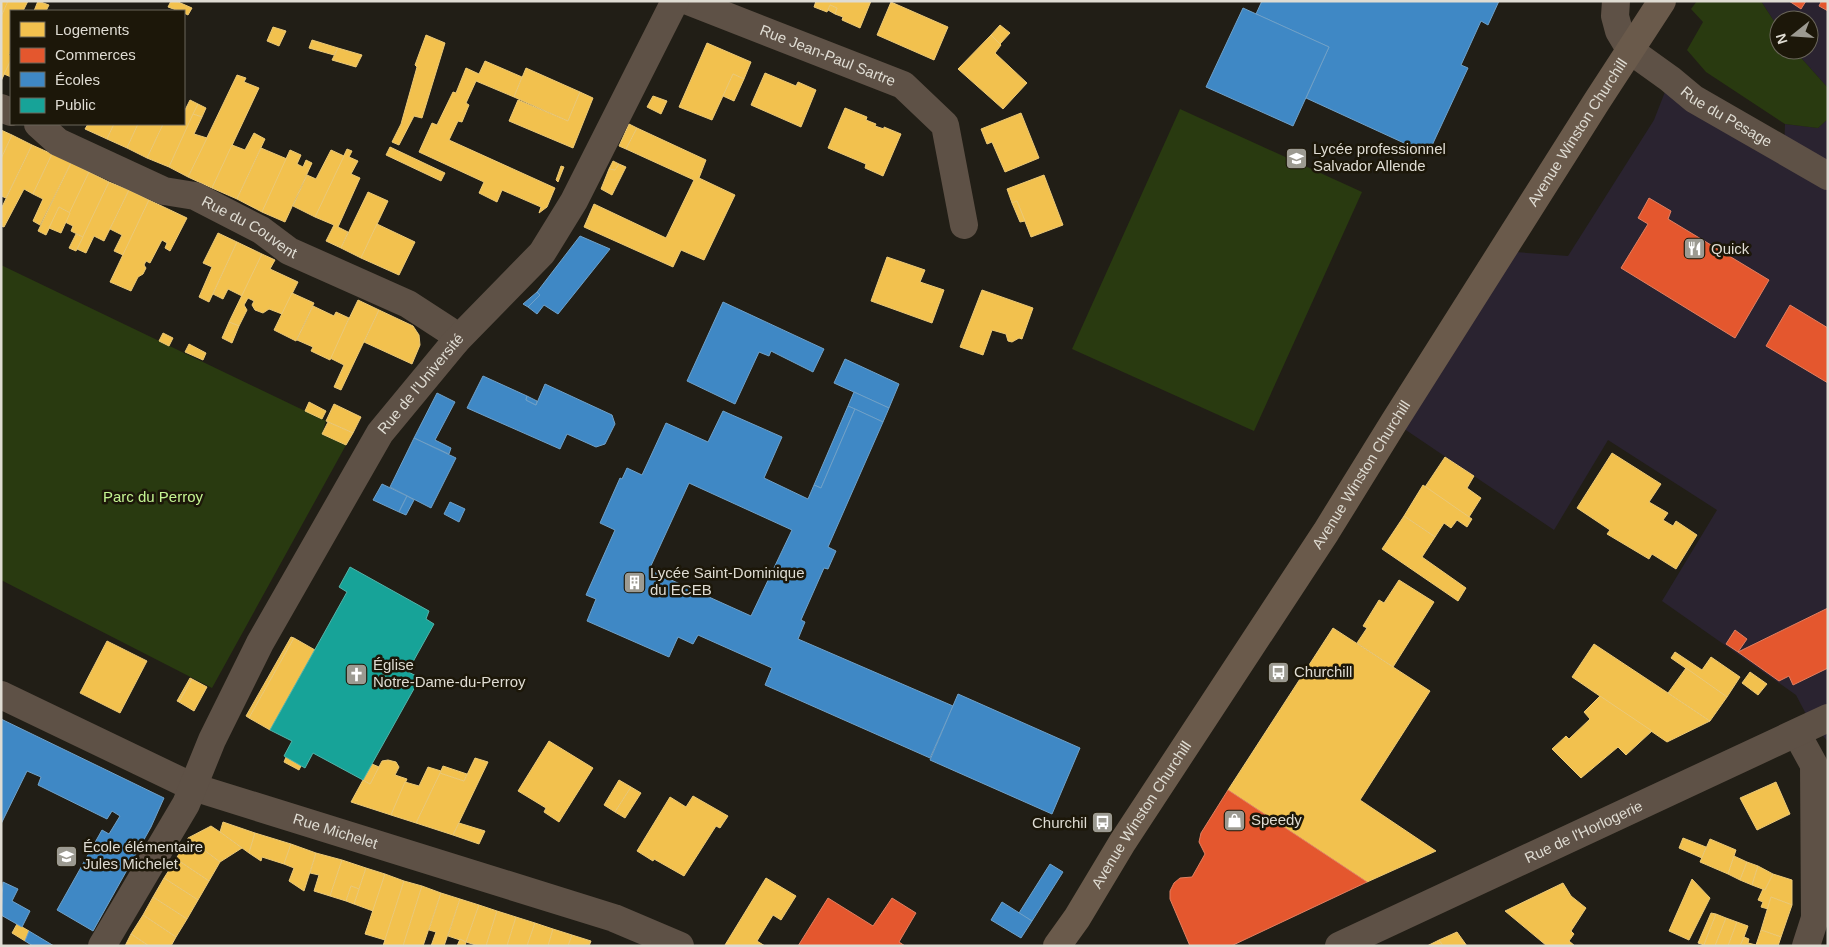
<svg xmlns="http://www.w3.org/2000/svg" width="1829" height="947" viewBox="0 0 1829 947" font-family="Arial,sans-serif">
	<style>
		.commercial { fill: #2a2330 }
		.green { fill: #293a10 }
		.homes { fill: #f2c14e; stroke: #ecc976 }
		.shops { fill: #e4572e; stroke: #e27f60 }
		.schools { fill: #3f88c5; stroke: #6fa1c9; fill-rule: evenodd }
		.public { fill: #17a398; stroke: #53b4aa }
		.lines { fill: none; stroke-linecap: round; stroke-linejoin: round }
		.minor { stroke: #5e5146; stroke-width: 28 }
		.major { stroke: #6a5a4b; stroke-width: 28 }
		.labels { text-anchor: middle; stroke-width: 5; stroke-linejoin: round; paint-order: stroke }
		.street-label { font-size: 15px; fill: #dfdcd3; stroke: #1c1709 }
		.poi-label { font-size: 15px; fill: #dfdcd3; stroke: #1c1709; text-anchor: start }
		.park-label { font-size: 15px; fill: #c4f492; stroke: #1c1709 }
	</style>
	<rect width="100%" height="100%" fill="#211e16"/>
	<!-- commercial -->
	<g class="commercial">
		<path d="M1761,1H1828V88L1794,50H1809V20H1779V29Z"/>
		<path d="M1670,79L1784,152L1785,124L1818,128L1828,119V742L1806,714L1796,695L1662,601L1717,510L1608,440L1554,530L1394,422L1502,251L1568,256L1654,120Z"/>
	</g>
	<!-- green -->
	<g class="green">
		<path d="M1697,1H1761L1779,29V50H1794L1828,88V119L1818,128L1785,124L1706,72L1687,50L1703,22L1691,9Z"/>
		<path d="M1180,109L1362,192L1254,431L1072,349Z"/>
		<path d="M1,265L326,421L322,434L346,445L212,688L1,580Z"/>
	</g>
	<!-- homes -->
	<g class="homes">
		<path d="M1,1H8L1,17Z"/>
		<path d="M8,1H28L23,11H11V48L9,55L11,56V60L1,81V17Z"/>
		<path d="M38,1L49,5L46,11H34Z"/>
		<path d="M171,1H176L192,8L188,15L184,13V11H179L168,7Z"/>
		<path d="M816,1H871L860,28L842,20L843,17L835,14L837,8L830,5L827,12L814,7Z"/>
		<path d="M891,2L948,27L934,60L877,35Z"/>
		<path d="M830,5L837,8L835,14L828,10Z"/>
		<path d="M1000,25L1010,33L1000,44L991,35Z"/>
		<path d="M273,27L286,31L279,46L267,41Z"/>
		<path d="M426,35L445,43L422,118L414,116L399,145L392,142L401,124L417,67L415,65Z"/>
		<path d="M991,35L1001,45L995,53L1027,83L1003,109L958,69Z"/>
		<path d="M312,40L338,48L334,55L309,48Z"/>
		<path d="M707,43L751,62L744,79L733,74L712,120L679,107Z"/>
		<path d="M338,48L362,55L356,67L332,60Z"/>
		<path d="M11,60V77L4,74Z"/>
		<path d="M485,61L522,77L514,97L476,81L466,103L469,105L462,122L458,121L449,140L555,188L547,207L539,213L541,207L502,190L497,202L479,193L484,182L419,152L432,123L437,125L453,92L456,93L466,68L479,74Z"/>
		<path d="M526,68L580,92L568,121L514,97Z"/>
		<path d="M765,73L796,86L798,82L816,90L801,127L751,105Z"/>
		<path d="M733,74L744,79L734,101L723,96Z"/>
		<path d="M237,75L246,78L244,82L259,88L212,188L188,177Z"/>
		<path d="M580,92L593,98L573,148L509,121L518,100L568,121Z"/>
		<path d="M653,96L667,101L661,114L647,107Z"/>
		<path d="M190,100L198,104L169,167L147,158L163,124H184V112Z"/>
		<path d="M198,104L206,108L202,117L193,114Z"/>
		<path d="M845,108L867,117L866,120L876,124L875,126L884,129V127L901,134L883,176L865,168L866,164L828,148Z"/>
		<path d="M1021,113L1039,158L1005,172L992,142L987,144L981,129Z"/>
		<path d="M193,114L202,117L194,134L207,138L188,177L169,167Z"/>
		<path d="M88,124H114L107,139L85,129Z"/>
		<path d="M114,124H138L127,148L107,139Z"/>
		<path d="M138,124H163L147,158L127,148Z"/>
		<path d="M629,124L637,128L626,149L619,146Z"/>
		<path d="M637,128L706,160L699,178L735,195L704,260L681,250L673,267L584,227L594,204L666,238L694,180L626,149Z"/>
		<path d="M1,130L12,135L1,159Z"/>
		<path d="M254,133L265,139L237,199L212,188L232,145L245,150Z"/>
		<path d="M12,135L32,145L6,198L1,196V159Z"/>
		<path d="M32,145L52,154L33,194L24,189L4,227L1,226V209Z"/>
		<path d="M390,147L445,173L441,181L386,155Z"/>
		<path d="M261,148L287,159L262,212L237,199Z"/>
		<path d="M347,149L352,151L349,157L358,161L351,174L360,178L338,227L348,232L341,248L326,241L334,225L315,217Z"/>
		<path d="M290,150L301,155L297,164L303,167L306,160L312,163L285,222L262,212Z"/>
		<path d="M331,150L344,156L315,217L293,206L307,175L316,179Z"/>
		<path d="M52,154L71,163L40,225L33,221L43,199L33,194Z"/>
		<path d="M613,161L619,164L615,170L609,169Z"/>
		<path d="M71,163L89,172L70,213L59,207L46,235L38,231Z"/>
		<path d="M619,164L626,167L612,195L601,189L609,169L615,170Z"/>
		<path d="M561,166L564,167L558,182L556,180Z"/>
		<path d="M89,172L109,182L83,237L71,231L73,226L65,222Z"/>
		<path d="M1044,175L1063,225L1031,237L1017,201L1012,203L1007,189Z"/>
		<path d="M109,182L129,190L104,241L94,236L86,253L77,249Z"/>
		<path d="M129,190L149,200L123,255L114,251L122,235L110,229Z"/>
		<path d="M368,192L388,201L361,258L341,248Z"/>
		<path d="M149,200L187,218L170,251L165,248L167,243L162,240L150,263L146,261L144,265L146,268L143,274L138,277L131,291L110,282Z"/>
		<path d="M1017,201L1025,221L1020,222L1012,203Z"/>
		<path d="M59,207L70,213L61,233L49,228Z"/>
		<path d="M377,224L415,242L399,275L361,258Z"/>
		<path d="M218,233L237,242L209,302L199,297L212,267L203,263Z"/>
		<path d="M76,234L83,237L76,251L69,248Z"/>
		<path d="M237,242L262,254L242,296L228,289L223,299L213,294Z"/>
		<path d="M262,254L275,260L270,269L298,282L282,314L269,309L263,313L255,310L252,305L254,301L248,298L244,305L247,310L239,326L229,322Z"/>
		<path d="M887,257L925,270L920,282L944,290L932,323L871,301Z"/>
		<path d="M982,290L1033,308L1022,339L1019,338L1012,342L1008,341L1006,334L992,330L983,355L960,347Z"/>
		<path d="M292,293L314,303L296,341L274,330Z"/>
		<path d="M358,300L379,310L341,390L334,387L344,365L330,358Z"/>
		<path d="M313,306L334,316L336,312L349,318L330,360L311,351L313,347L297,340Z"/>
		<path d="M379,310L413,326L419,335L420,345L412,364L364,342Z"/>
		<path d="M229,322L239,326L232,343L222,338Z"/>
		<path d="M163,333L173,338L169,346L159,341Z"/>
		<path d="M189,344L206,353L203,360L185,352Z"/>
		<path d="M309,402L326,411L322,419L305,411Z"/>
		<path d="M334,404L361,417L353,433L326,421Z"/>
		<path d="M328,422L353,433L346,445L322,434Z"/>
		<path d="M1612,453L1661,484L1649,502L1668,513L1663,520L1673,526L1676,521L1697,535L1676,569L1652,554L1649,559L1607,534L1610,530L1577,508Z"/>
		<path d="M1445,457L1474,476L1467,488L1481,498L1469,517L1425,487Z"/>
		<path d="M1423,485L1472,519L1467,527L1457,520L1451,528L1444,523L1435,537L1404,516Z"/>
		<path d="M1404,516L1435,537L1422,557L1466,588L1458,601L1382,549Z"/>
		<path d="M1399,580L1434,602L1393,667L1357,643L1367,628L1363,626L1379,600L1384,603Z"/>
		<path d="M1333,628L1430,691L1360,800L1436,851L1367,882L1228,790Z"/>
		<path d="M291,637L294,638L249,718L246,716Z"/>
		<path d="M294,638L315,650L270,730L249,718Z"/>
		<path d="M107,641L147,661L120,713L80,693Z"/>
		<path d="M1594,644L1668,693L1710,721L1667,742L1572,677Z"/>
		<path d="M1675,652L1702,670L1711,657L1740,677L1727,697L1671,658Z"/>
		<path d="M1686,668L1727,697L1710,721L1668,693Z"/>
		<path d="M1750,672L1767,684L1758,695L1742,683Z"/>
		<path d="M190,678L192,679L179,702L177,701Z"/>
		<path d="M192,679L207,687L194,711L179,702Z"/>
		<path d="M1600,696L1652,731L1626,755L1618,747L1581,778L1552,749L1566,736L1569,739L1590,719L1584,712Z"/>
		<path d="M549,741L593,768L559,822L544,812L546,808L518,791Z"/>
		<path d="M286,757L301,766L299,770L284,762Z"/>
		<path d="M475,758L488,762L453,835L416,823L440,773L464,781Z"/>
		<path d="M388,760L396,762L399,767L395,775L407,779L391,815L351,802L363,780L370,784L382,761Z"/>
		<path d="M372,764L379,767L370,784L363,780Z"/>
		<path d="M443,766L467,774L464,781L440,773Z"/>
		<path d="M428,767L441,771L416,823L391,815L405,782L419,786Z"/>
		<path d="M619,780L631,787L615,812L604,805Z"/>
		<path d="M1776,782L1790,814L1757,830L1740,798Z"/>
		<path d="M631,787L641,793L625,818L615,812Z"/>
		<path d="M693,796L728,816L720,828L716,826L684,876L654,859L653,861L637,851L670,797L686,807Z"/>
		<path d="M223,822L255,833L249,853L220,832Z"/>
		<path d="M459,823L485,831L479,844L453,835Z"/>
		<path d="M211,826L220,832L242,848L220,862L188,838Z"/>
		<path d="M255,833L291,844L284,864L262,857L261,861L249,853Z"/>
		<path d="M188,838L220,862L209,881L176,859Z"/>
		<path d="M1683,838L1706,847L1702,858L1679,848Z"/>
		<path d="M1710,839L1736,850L1728,874L1700,862Z"/>
		<path d="M291,844L316,853L304,891L289,881L294,868L284,864Z"/>
		<path d="M316,853L342,860L330,896L314,891L319,875L310,873Z"/>
		<path d="M1734,856L1747,862L1740,880L1728,874Z"/>
		<path d="M176,859L209,881L198,900L164,878Z"/>
		<path d="M342,860L366,868L359,889L351,886L346,901L330,896Z"/>
		<path d="M1747,862L1758,866L1752,885L1740,880Z"/>
		<path d="M1758,866L1773,874L1765,890L1752,885Z"/>
		<path d="M366,868L385,874L373,911L354,904Z"/>
		<path d="M385,874L404,881L385,940L365,934Z"/>
		<path d="M1773,874L1792,880V905L1771,897L1768,909L1761,907L1763,902L1758,900L1763,889L1765,890Z"/>
		<path d="M164,878L198,900L187,919L153,897Z"/>
		<path d="M766,878L796,896L781,920L773,915L757,941L765,946H726L725,945Z"/>
		<path d="M1692,879L1710,898L1689,940L1669,931Z"/>
		<path d="M404,881L422,886L403,946H383Z"/>
		<path d="M1563,883L1571,896L1586,908L1571,931L1574,934L1569,941L1575,946H1547L1505,911Z"/>
		<path d="M351,886L359,889L354,904L346,901Z"/>
		<path d="M422,886L441,893L423,946H403Z"/>
		<path d="M441,893L460,899L444,946H431L436,932L429,930Z"/>
		<path d="M153,897L187,919L176,937L143,915Z"/>
		<path d="M1771,897L1792,905L1781,937L1761,930Z"/>
		<path d="M460,899L479,905L466,942L448,936Z"/>
		<path d="M479,905L497,911L486,946H479L466,942Z"/>
		<path d="M497,911L516,917L507,946H486Z"/>
		<path d="M1711,913L1716,914L1704,945L1698,943Z"/>
		<path d="M1716,914L1726,918L1715,946H1706L1704,945Z"/>
		<path d="M143,915L176,937L171,946H149L131,934Z"/>
		<path d="M516,917L535,923L527,946H507Z"/>
		<path d="M1726,918L1737,922L1728,946H1715Z"/>
		<path d="M1737,922L1748,926L1744,937L1740,946H1728Z"/>
		<path d="M535,923L553,929L548,946H527Z"/>
		<path d="M17,924L29,931L25,941L12,933Z"/>
		<path d="M553,929L572,935L568,946H548Z"/>
		<path d="M1761,930L1781,937L1778,946H1740L1744,937L1749,939L1748,943L1756,945Z"/>
		<path d="M1457,932L1467,946H1443L1439,940Z"/>
		<path d="M131,934L149,946H125Z"/>
		<path d="M572,935L591,941L589,946H568Z"/>
		<path d="M460,939L466,942L465,946H457Z"/>
		<path d="M1439,940L1443,946H1427Z"/>
	</g>
	<!-- shops -->
	<g class="shops">
		<path d="M1789,1H1806L1801,9Z"/>
		<path d="M1819,1H1828V11L1819,6L1821,2Z"/>
		<path d="M1649,198L1671,211L1668,219L1769,280L1735,338L1621,268L1648,224L1638,218Z"/>
		<path d="M1790,305L1828,328V383L1766,346Z"/>
		<path d="M1828,608V668L1793,685L1789,676L1779,681L1738,652Z"/>
		<path d="M1735,630L1747,639L1738,652L1726,644Z"/>
		<path d="M1228,790L1367,882L1231,946H1190L1170,899V891L1174,883L1180,878L1192,877L1205,854L1199,842L1201,833Z"/>
		<path d="M828,898L873,926L892,898L916,913L899,942L905,946H798Z"/>
	</g>
	<!-- schools -->
	<g class="schools">
		<path d="M1262,1H1499L1488,25L1481,21L1461,65L1468,68L1428,154L1306,98L1329,47L1256,14Z"/>
		<path d="M1243,8L1329,47L1293,126L1206,87Z"/>
		<path d="M580,236L610,249L558,314L544,305L537,314L528,307L540,295L537,292Z"/>
		<path d="M537,292L540,295L528,307L523,304Z"/>
		<path d="M723,302L824,349L813,372L771,351L769,356L759,352L735,404L687,381Z"/>
		<path d="M845,359L899,384L889,408L834,383Z"/>
		<path d="M483,376L527,396L526,400L536,405L545,384L612,415L615,424L605,444L596,447L567,434L560,449L467,408Z"/>
		<path d="M854,392L889,408L883,422L848,406Z"/>
		<path d="M437,393L455,402L435,440L451,448L449,454L414,438Z"/>
		<path d="M527,396L537,401L536,405L526,400Z"/>
		<path d="M848,406L855,409L821,488L814,485Z"/>
		<path d="M855,409L883,422L828,547L836,551L828,569L824,568L801,620L805,622L798,639L953,706L930,758L765,685L772,668L698,635L693,644L678,637L669,657L587,621L596,599L586,595L615,530L600,523L620,478L622,479L627,468L642,475L666,423L708,442L723,411L782,437L764,478L808,499L814,485L821,488ZM689,483L792,530L751,616L649,570Z"/>
		<path d="M414,438L456,458L431,508L390,487Z"/>
		<path d="M382,484L407,496L399,512L373,500Z"/>
		<path d="M407,496L414,500L406,515L399,512Z"/>
		<path d="M450,502L465,509L459,522L444,514Z"/>
		<path d="M958,694L1080,748L1052,814L930,760Z"/>
		<path d="M1,719L164,798L151,827L93,931L57,910L102,830L109,834L120,816L112,811L107,819L38,785L41,777L27,771L1,824Z"/>
		<path d="M1050,864L1063,872L1032,921L1019,913Z"/>
		<path d="M3,882L18,889L12,901L30,911L22,927L1,915Z"/>
		<path d="M1002,902L1032,921L1021,938L991,920Z"/>
		<path d="M29,931L54,946H33L25,941Z"/>
	</g>
	<!-- public -->
	<path class="public" d="M350,567L429,611L426,619L434,624L409,669L400,665L399,667L420,678L363,780L313,753L305,768L284,756L292,741L270,730L347,592L339,587Z"/>
	<g class="lines">
		<!-- minor -->
		<g class="minor">
			<path id="s1" d="M688,1L903,85L945,125L964,225"/>
			<path id="s2" d="M1616,1L1615,16L1619,31L1631,51L1670,79L1694,99L1828,176"/>
			<path d="M1,108L11,112"/>
			<path id="s3" d="M38,124L58,142L164,191L195,196L261,230L289,251L408,304L448,330L456,341"/>
			<path id="s4" d="M1,695L193,787L614,918L680,946"/>
			<path d="M1797,734L1814,765L1815,918L1806,946"/>
			<path id="s5" d="M102,946L186,804L212,740L260,643L380,433L456,341L542,253L574,201L675,1"/>
			<path id="s6" d="M1339,946L1828,718"/>
		</g>
		<!-- major -->
		<path class="major" id="s7" d="M1057,946L1077,918L1122,843L1326,532L1394,422L1597,101L1662,1"/>
	</g>
	<!-- icons -->
	<defs>
		<symbol id="school-square" viewBox="-11 -11 22 22"><rect x="-9" y="-9" width="18" height="18" rx="4" fill="#9c9a91" stroke="#1c1709"/><path d="M0-5L7-2L0 1L-7-2ZM-4 1L0 2.5L4 1V4Q0 6-4 4Z" fill="#fff"/></symbol>
		<symbol id="restaurant-square" viewBox="-11 -11 22 22"><rect x="-9" y="-9" width="18" height="18" rx="4" fill="#9c9a91" stroke="#1c1709"/><path d="M-5-6h1v4h1v-4h1v4h1v-4h1v5L-1.5 .5V6h-2V.5L-5-1ZM5-6V6H3V1.5H1.5Q1.5-4 5-6Z" fill="#fff"/></symbol>
		<symbol id="building-square" viewBox="-11 -11 22 22"><rect x="-9" y="-9" width="18" height="18" rx="4" fill="#9c9a91" stroke="#1c1709"/><path d="M-4-6H4V6H1V3H-1V6H-4ZM-2.5-4.3h1.7v1.8h-1.7ZM.8-4.3h1.7v1.8H.8ZM-2.5-1h1.7V.8h-1.7ZM.8-1h1.7V.8H.8Z" fill="#fff"/></symbol>
		<symbol id="bus-square" viewBox="-11 -11 22 22"><rect x="-9" y="-9" width="18" height="18" rx="4" fill="#9c9a91" stroke="#1c1709"/><path d="M-5-6H5V4H4V6H2V4H-2V6H-4V4H-5ZM-3.5-4V0h7V-4ZM-3.5 1.2v1.5H-2V1.2ZM2 1.2v1.5H3.5V1.2Z" fill="#fff"/></symbol>
		<symbol id="church-square" viewBox="-11 -11 22 22"><rect x="-9" y="-9" width="18" height="18" rx="4" fill="#9c9a91" stroke="#1c1709"/><path d="M-1.2-6h2.4v3.5h3.3v2.4h-3.3V6h-2.4V-.1h-3.3v-2.4h3.3Z" fill="#fff"/></symbol>
		<symbol id="shop-square" viewBox="-11 -11 22 22"><rect x="-9" y="-9" width="18" height="18" rx="4" fill="#9c9a91" stroke="#1c1709"/><path d="M-5-2.5h2.3a2.7 3.5 0 0 1 5.4 0H5L5.5 6h-11ZM-1.5-2.5h3a1.5 2.3 0 0 0-3 0Z" fill="#fff"/></symbol>
	</defs>
	<g fill-rule="evenodd">
		<use href="#school-square" x="1284" y="146" width="25" height="25"/>
		<use href="#restaurant-square" x="1682" y="236" width="25" height="25"/>
		<use href="#building-square" x="622" y="570" width="25" height="25"/>
		<use href="#bus-square" x="1266" y="660" width="25" height="25"/>
		<use href="#church-square" x="344" y="662" width="25" height="25"/>
		<use href="#shop-square" x="1222" y="808" width="25" height="25"/>
		<use href="#bus-square" x="1090" y="810" width="25" height="25"/>
		<use href="#school-square" x="54" y="844" width="25" height="25"/>
	</g>
	<g class="labels">
		<!-- street labels -->
		<g class="street-label">
			<text dy="5" stroke="none"><textPath href="#s1" startOffset="150">Rue Jean-Paul Sartre</textPath></text>
			<text dy="5" stroke="none"><textPath href="#s2" startOffset="170">Rue du Pesage</textPath></text>
			<text dy="5" stroke="none"><textPath href="#s7" startOffset="966">Avenue Winston Churchill</textPath></text>
			<text dy="5" stroke="none"><textPath href="#s3" startOffset="238">Rue du Couvent</textPath></text>
			<text dy="5" stroke="none"><textPath href="#s5" startOffset="648">Rue de l'Université</textPath></text>
			<text dy="5" stroke="none"><textPath href="#s7" startOffset="561">Avenue Winston Churchill</textPath></text>
			<text dy="5" stroke="none"><textPath href="#s7" startOffset="156">Avenue Winston Churchill</textPath></text>
			<text dy="5" stroke="none"><textPath href="#s4" startOffset="362">Rue Michelet</textPath></text>
			<text dy="5" stroke="none"><textPath href="#s6" startOffset="270">Rue de l'Horlogerie</textPath></text>
		</g>
		<!-- poi labels -->
		<g class="poi-label">
			<text x="1313" y="154">Lycée professionnel<tspan x="1313" dy="17">Salvador Allende</tspan></text>
			<text x="1711" y="254">Quick</text>
			<text x="650" y="578">Lycée Saint-Dominique<tspan x="650" dy="17">du ECEB</tspan></text>
			<text x="373" y="670">Église<tspan x="373" dy="17">Notre-Dame-du-Perroy</tspan></text>
			<text x="1294" y="677">Churchill</text>
			<text x="1251" y="825">Speedy</text>
			<text x="1087" y="828" text-anchor="end">Churchil</text>
			<text x="83" y="852">École élémentaire<tspan x="83" dy="17">Jules Michelet</tspan></text>
		</g>
		<!-- park labels -->
		<g class="park-label">
			<text x="153" y="502">Parc du Perroy</text>
		</g>
	</g>
	<!-- border -->
	<rect width="1829" height="947" fill="none" stroke="#dfdcd3" stroke-width="5"/>
	<!-- legend -->
	<rect x="10" y="10" width="175" height="115" fill="#1c1709" stroke="#6a665a"/>
	<rect x="20" y="22" width="25" height="15" fill="#f2c14e" stroke="#6a665a"/>
	<text x="55" y="35" font-size="15" fill="#dfdcd3">Logements</text>
	<rect x="20" y="48" width="25" height="15" fill="#e4572e" stroke="#6a665a"/>
	<text x="55" y="60" font-size="15" fill="#dfdcd3">Commerces</text>
	<rect x="20" y="72" width="25" height="15" fill="#3f88c5" stroke="#6a665a"/>
	<text x="55" y="85" font-size="15" fill="#dfdcd3">Écoles</text>
	<rect x="20" y="98" width="25" height="15" fill="#17a398" stroke="#6a665a"/>
	<text x="55" y="110" font-size="15" fill="#dfdcd3">Public</text>
	<!-- north arrow -->
	<g transform="translate(1794 35) rotate(253)"><circle r="24" fill="#1c1709" stroke="#6a665a"/>
	<path d="M0-4L9 19L0 12L-9 19Z" fill="#9c9a91"/>
	<text y="-8" font-size="14" font-weight="bold" text-anchor="middle" fill="#dfdcd3">N</text>
	</g>
</svg>
